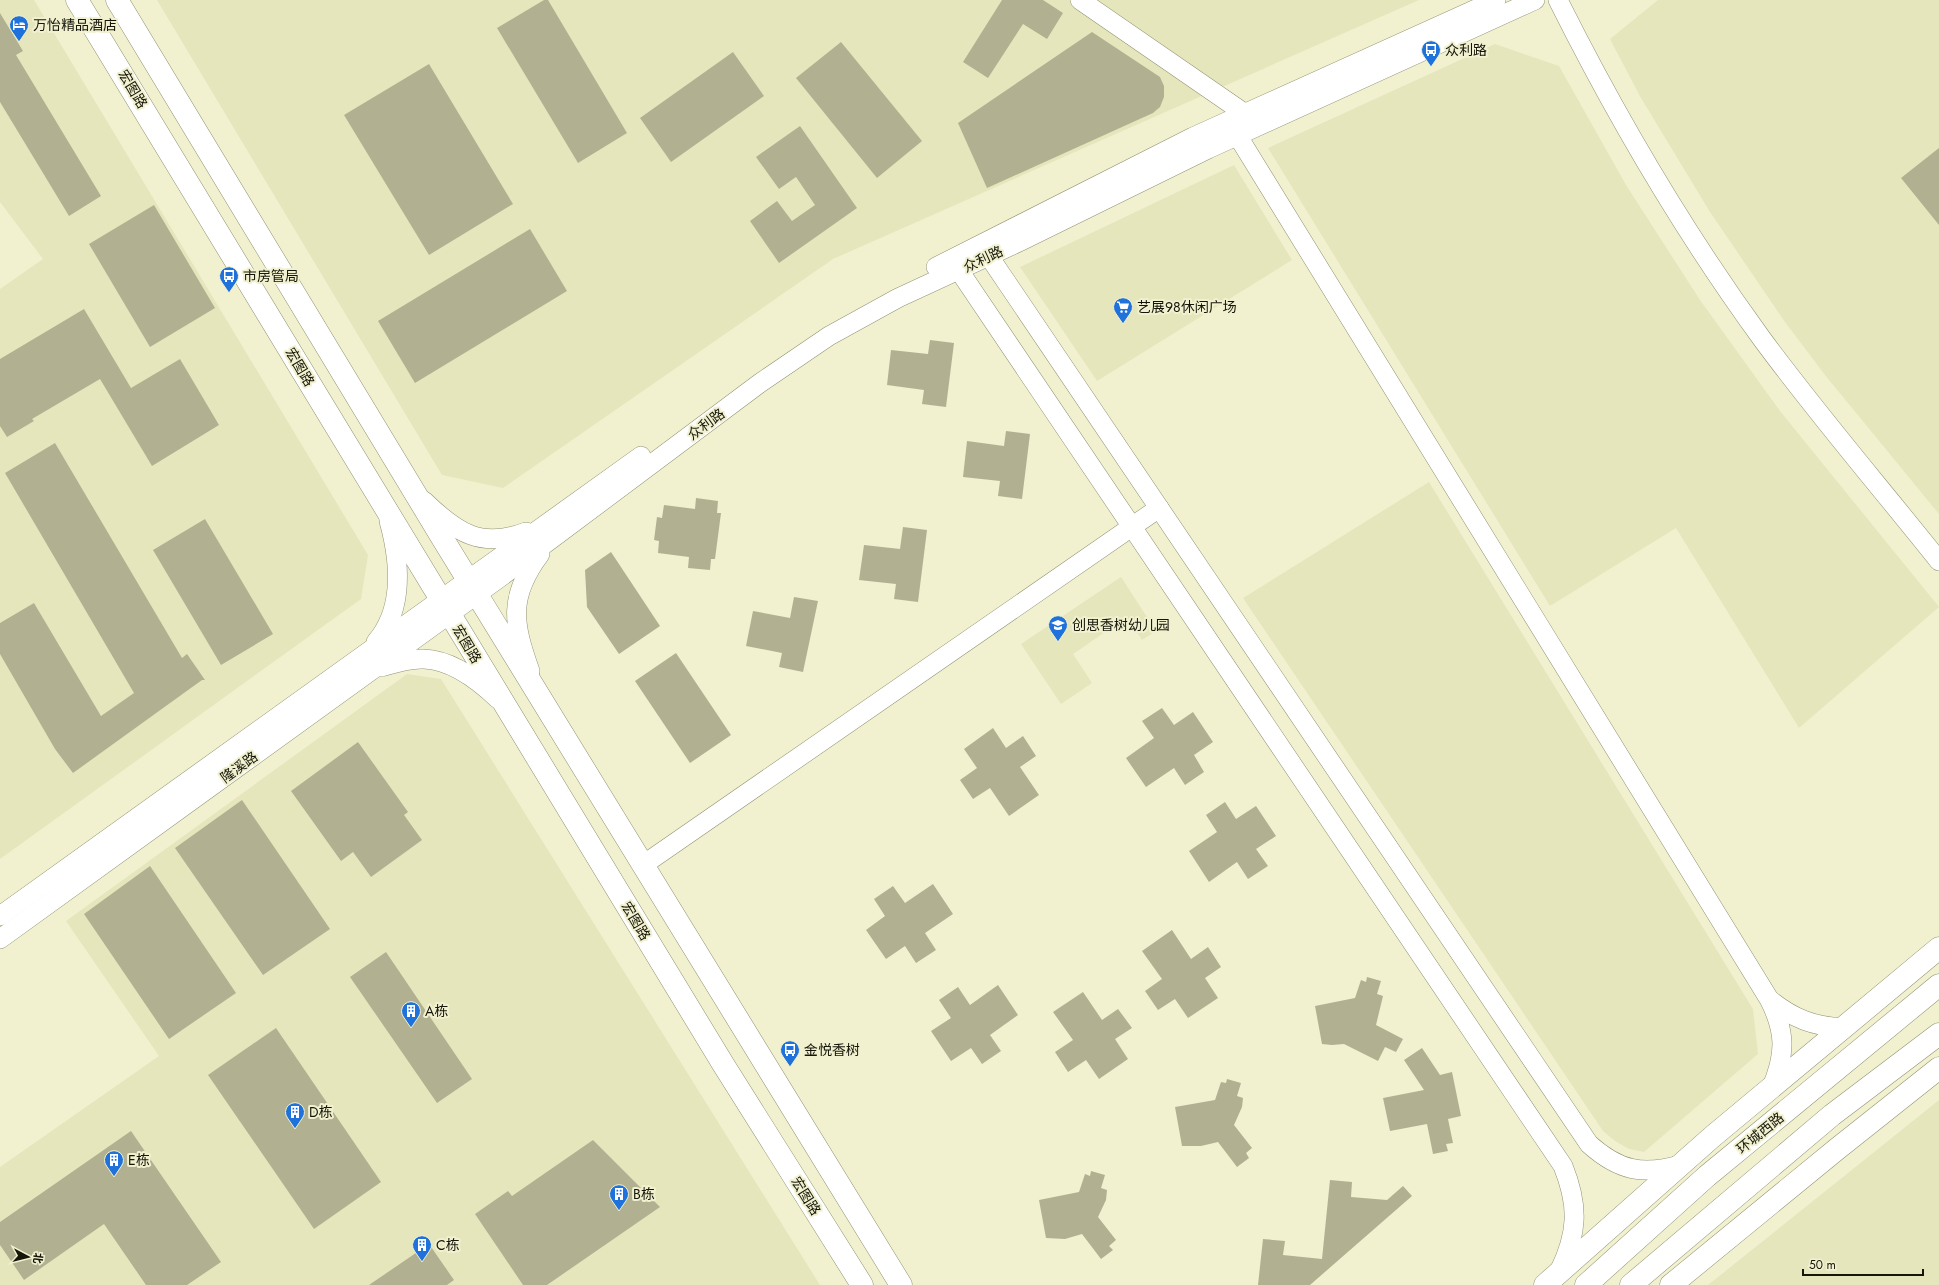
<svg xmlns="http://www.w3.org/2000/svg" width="1939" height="1285" viewBox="0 0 1939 1285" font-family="Jost,'Noto Sans SC',sans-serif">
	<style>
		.built { fill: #e6e6bd }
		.building { fill: #b1b192 }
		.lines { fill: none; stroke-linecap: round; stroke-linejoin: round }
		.minor-casing { stroke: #929274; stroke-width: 20 }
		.major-casing { stroke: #929274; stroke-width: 23 }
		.highway-casing { stroke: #929274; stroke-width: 23 }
		.minor { stroke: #fff; stroke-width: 19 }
		.major { stroke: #fff; stroke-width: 22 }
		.highway { stroke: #fff; stroke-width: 22 }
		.labels { text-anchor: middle; stroke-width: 4; stroke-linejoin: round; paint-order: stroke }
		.poi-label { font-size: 14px; fill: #151509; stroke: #f1f1d0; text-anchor: start }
		.street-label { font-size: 14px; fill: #151509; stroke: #f1f1d0 }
	</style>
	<rect width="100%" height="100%" fill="#f1f1d0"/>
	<!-- built -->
	<g class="built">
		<path d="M0,0H34L368,555L361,599L0,859V289L43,259L0,202Z"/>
		<path d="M157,0H1419L833,259L503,488L442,475Z"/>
		<path d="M1658,0H1939V514L1825,375L1785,322L1710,212L1641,98L1610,39Z"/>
		<path d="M1495,44L1559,66L1626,185L1700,300L1780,411L1939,607L1799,728L1676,528L1550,606L1268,148Z"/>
		<path d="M1234,165L1292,260L1097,381L1020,267Z"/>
		<path d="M1429,482L1753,1009L1758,1054L1644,1152L1629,1149L1615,1141L1603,1131L1243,598Z"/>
		<path d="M1121,577L1156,631L1142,640L1127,617L1073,654L1092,683L1061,704L1021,644Z"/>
		<path d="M407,674L441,679L820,1285H0V1167L159,1056L66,921Z"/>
		<path d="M1939,1100V1285H1708L1823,1193Z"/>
	</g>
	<!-- building -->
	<g class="building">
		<path d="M544,0H548L627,133L578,163L497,28Z"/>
		<path d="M1002,0H1043L1063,13L1047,39L1023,24L988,78L963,62Z"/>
		<path d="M0,13L23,51L16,55L101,196L69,216L0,102Z"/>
		<path d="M1092,32L1160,77L1164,86V97L1160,107L1153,113L987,188L958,123Z"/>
		<path d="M841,42L922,141L877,178L796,78Z"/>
		<path d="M733,52L764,96L671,162L640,118Z"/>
		<path d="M429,64L513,204L429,255L344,115Z"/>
		<path d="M800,126L857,208L779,263L750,221L777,201L792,221L815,205L796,177L779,189L756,157Z"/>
		<path d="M1939,148V225L1901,178Z"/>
		<path d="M154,205L215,308L150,347L89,244Z"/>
		<path d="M530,229L567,291L415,383L378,321Z"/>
		<path d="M84,309L131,388L180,359L219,425L152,466L100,379L32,419L34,421L7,437L0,426V359Z"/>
		<path d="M930,340L954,343L946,407L922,404L924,390L887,385L891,350L928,354Z"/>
		<path d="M1006,431L1030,434L1022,499L998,496L1000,481L963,477L967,441L1004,446Z"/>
		<path d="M55,443L182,658L187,654L205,680H202L73,773L55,749L0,654V623L34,603L101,716L134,693L5,473Z"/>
		<path d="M696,498L718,501L717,513H721L715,559H711L710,570L688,568L689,557L658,553L659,541L654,540L657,517L662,518L664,505L695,509Z"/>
		<path d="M205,519L273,634L221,665L153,550Z"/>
		<path d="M903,527L927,530L918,602L894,599L896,584L859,580L864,545L900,549Z"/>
		<path d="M611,552L660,626L619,654L587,607L585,570Z"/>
		<path d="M794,597L818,601L803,672L779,667L782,653L746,646L753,611L790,618Z"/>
		<path d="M676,653L731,735L690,763L635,681Z"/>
		<path d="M1162,708L1174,725L1193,712L1213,742L1194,755L1204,772L1185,785L1174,768L1146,787L1126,758L1154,738L1142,721Z"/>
		<path d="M993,728L1006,748L1023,736L1036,756L1020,767L1039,795L1009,816L990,788L973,799L960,780L977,768L964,749Z"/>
		<path d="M358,742L408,812L404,815L422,840L371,877L353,852L341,861L291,791Z"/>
		<path d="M242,800L330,929L263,975L175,848Z"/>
		<path d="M1225,802L1236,819L1256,806L1276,836L1256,849L1268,866L1248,879L1237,862L1209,882L1189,851L1217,832L1206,815Z"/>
		<path d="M150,866L236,993L169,1039L84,914Z"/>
		<path d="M933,884L953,914L925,933L936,950L916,963L905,946L886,959L866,930L885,916L874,899L893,886L905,903Z"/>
		<path d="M1172,930L1191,959L1208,947L1221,967L1205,978L1218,998L1188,1018L1175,999L1158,1010L1145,991L1162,979L1142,951Z"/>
		<path d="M386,952L472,1079L437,1103L350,977Z"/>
		<path d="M1367,977L1381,981L1377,994L1383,996L1376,1025L1403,1039L1396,1052L1385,1047L1378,1061L1344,1044L1332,1045L1322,1044L1315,1006L1355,998L1361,980L1366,982Z"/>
		<path d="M998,985L1018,1015L990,1035L1001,1051L982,1064L971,1048L951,1061L931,1031L951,1018L939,1000L958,987L970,1005Z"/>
		<path d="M1083,992L1102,1020L1118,1009L1132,1028L1115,1039L1128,1059L1099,1079L1086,1060L1068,1072L1055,1052L1073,1040L1053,1012Z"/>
		<path d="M276,1028L381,1182L314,1229L208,1075Z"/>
		<path d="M1422,1048L1440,1075L1452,1072L1461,1116L1448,1119L1453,1143L1446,1144L1448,1151L1433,1154L1427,1124L1390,1131L1383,1098L1424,1090L1404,1060Z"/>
		<path d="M1227,1079L1241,1083L1237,1096L1243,1098L1242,1107L1234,1125L1252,1148L1246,1153L1249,1158L1237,1167L1218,1142L1201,1146H1182L1175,1107L1215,1100L1221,1082L1226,1083Z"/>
		<path d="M131,1131L221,1262L187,1285H146L104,1224L24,1280L0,1245V1222Z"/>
		<path d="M593,1140L660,1207L547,1285H523L475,1214L508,1191L512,1196Z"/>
		<path d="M1091,1171L1105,1175L1101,1188L1107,1190L1106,1200L1098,1217L1116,1240L1109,1246L1113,1250L1101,1259L1082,1234L1065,1239L1046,1238L1039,1200L1079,1192L1085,1174L1090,1176Z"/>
		<path d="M1330,1180L1352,1182L1351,1197L1387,1200L1403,1186L1412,1196L1310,1285H1258L1263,1239L1285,1241L1283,1255L1322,1259Z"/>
		<path d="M429,1244L454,1280L447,1285H369Z"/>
	</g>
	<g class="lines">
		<defs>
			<g id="minor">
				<path d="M1080,0L1244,113"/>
				<path d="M1558,0C1617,118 1684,232 1762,339C1818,415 1880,487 1939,561"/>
				<path d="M1231,125L1769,999C1786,1032 1786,1054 1771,1089"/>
				<path d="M982,246L1589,1144C1619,1171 1643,1176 1683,1164"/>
				<path d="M952,260L1563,1166C1579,1206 1578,1233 1559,1272"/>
				<path d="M936,267L1193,137L1496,0"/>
				<path d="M424,501C457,533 481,549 526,532"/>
				<path d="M376,642C405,608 400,561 389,521"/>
				<path d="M381,667C395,663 409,658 424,659C452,660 478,680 498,699"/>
				<path d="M530,671C513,623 508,597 540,554"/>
				<path d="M643,865L1159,508"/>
				<path d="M0,916L641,456"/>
				<path d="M0,939L502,576L760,383L829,336L898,298L1019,242L1208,149L1535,0"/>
				<path d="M1770,1000C1794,1019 1813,1026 1843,1028"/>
			</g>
			<g id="major">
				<path d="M77,0L723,1064L862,1285"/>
				<path d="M117,0L441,536L901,1285"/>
				<path d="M1545,1285L1712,1137L1939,948"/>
				<path d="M1671,1285L1837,1149L1939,1068"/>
			</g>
			<g id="highway">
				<path d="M1586,1285L1707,1176L1939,985"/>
				<path d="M1631,1285L1832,1115L1939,1034"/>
			</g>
		</defs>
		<!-- minor casing -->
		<use href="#minor" class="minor-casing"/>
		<!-- major casing -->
		<use href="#major" class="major-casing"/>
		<!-- highway casing -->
		<use href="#highway" class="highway-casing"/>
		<!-- minor -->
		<use href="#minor" class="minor"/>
		<!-- major -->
		<use href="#major" class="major"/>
		<!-- highway -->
		<use href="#highway" class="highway"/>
	</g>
	<!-- icons -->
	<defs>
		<symbol id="hotel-pin" viewBox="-11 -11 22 30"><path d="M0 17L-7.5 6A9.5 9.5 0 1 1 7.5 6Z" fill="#1f71db" stroke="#f1f1d0"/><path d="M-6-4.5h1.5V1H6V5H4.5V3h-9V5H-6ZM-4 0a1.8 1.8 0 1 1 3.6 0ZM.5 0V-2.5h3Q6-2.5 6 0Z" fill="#fff"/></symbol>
		<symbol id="bus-pin" viewBox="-11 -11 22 30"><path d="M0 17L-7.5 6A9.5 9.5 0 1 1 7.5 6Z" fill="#1f71db" stroke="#f1f1d0"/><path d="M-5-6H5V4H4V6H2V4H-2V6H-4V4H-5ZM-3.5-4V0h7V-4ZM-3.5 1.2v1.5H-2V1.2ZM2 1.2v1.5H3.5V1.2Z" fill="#fff"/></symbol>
		<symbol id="supermarket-pin" viewBox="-11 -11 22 30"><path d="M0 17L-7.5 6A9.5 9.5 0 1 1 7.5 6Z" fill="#1f71db" stroke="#f1f1d0"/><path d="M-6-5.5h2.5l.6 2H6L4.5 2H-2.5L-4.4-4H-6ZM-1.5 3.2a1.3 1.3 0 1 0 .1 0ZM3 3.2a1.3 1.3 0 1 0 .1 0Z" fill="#fff"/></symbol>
		<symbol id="school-pin" viewBox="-11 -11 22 30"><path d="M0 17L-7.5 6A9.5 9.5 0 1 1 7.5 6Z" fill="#1f71db" stroke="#f1f1d0"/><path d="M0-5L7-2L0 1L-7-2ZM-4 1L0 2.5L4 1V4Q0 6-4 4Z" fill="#fff"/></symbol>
		<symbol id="building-pin" viewBox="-11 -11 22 30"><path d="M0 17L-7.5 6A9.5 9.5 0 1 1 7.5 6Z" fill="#1f71db" stroke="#f1f1d0"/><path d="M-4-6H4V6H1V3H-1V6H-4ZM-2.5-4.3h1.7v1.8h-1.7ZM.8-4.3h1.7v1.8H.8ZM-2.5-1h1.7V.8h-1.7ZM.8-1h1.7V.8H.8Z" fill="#fff"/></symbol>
	</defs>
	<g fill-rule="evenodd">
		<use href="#hotel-pin" x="8" y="14" width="22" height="30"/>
		<use href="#bus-pin" x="1420" y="39" width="22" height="30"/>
		<use href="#bus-pin" x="218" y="265" width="22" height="30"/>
		<use href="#supermarket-pin" x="1112" y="296" width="22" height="30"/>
		<use href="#school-pin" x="1047" y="614" width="22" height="30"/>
		<use href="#building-pin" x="400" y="1000" width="22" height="30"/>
		<use href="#bus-pin" x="779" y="1039" width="22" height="30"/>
		<use href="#building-pin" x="284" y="1101" width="22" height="30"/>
		<use href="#building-pin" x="103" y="1149" width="22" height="30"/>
		<use href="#building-pin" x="608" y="1183" width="22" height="30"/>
		<use href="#building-pin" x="411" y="1234" width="22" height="30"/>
	</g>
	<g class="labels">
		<!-- poi labels -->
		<g class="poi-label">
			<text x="33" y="30">万怡精品酒店</text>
			<text x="1445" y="55">众利路</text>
			<text x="243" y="281">市房管局</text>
			<text x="1137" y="312">艺展98休闲广场</text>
			<text x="1072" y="630">创思香树幼儿园</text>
			<text x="425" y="1016">A栋</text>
			<text x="804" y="1055">金悦香树</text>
			<text x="309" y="1117">D栋</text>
			<text x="128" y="1165">E栋</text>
			<text x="633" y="1199">B栋</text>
			<text x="436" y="1250">C栋</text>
		</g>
		<!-- street labels -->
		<g class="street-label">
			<text transform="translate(133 89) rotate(59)" y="5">宏图路</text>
			<text transform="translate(983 259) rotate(-25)" y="5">众利路</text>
			<text transform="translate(300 367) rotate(59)" y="5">宏图路</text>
			<text transform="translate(706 424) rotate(-36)" y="5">众利路</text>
			<text transform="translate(467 644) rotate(59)" y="5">宏图路</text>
			<text transform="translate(239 767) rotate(-36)" y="5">隆溪路</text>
			<text transform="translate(636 921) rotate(59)" y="5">宏图路</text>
			<text transform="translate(1760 1133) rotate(-39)" y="5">环城西路</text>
			<text transform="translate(806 1196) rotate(58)" y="5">宏图路</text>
		</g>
	</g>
	<!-- north arrow -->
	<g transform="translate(28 1257) rotate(97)" stroke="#f1f1d0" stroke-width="3" paint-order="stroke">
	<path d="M0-3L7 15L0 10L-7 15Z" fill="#151509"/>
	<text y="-6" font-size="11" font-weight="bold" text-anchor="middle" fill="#151509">北</text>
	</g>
	<!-- scale -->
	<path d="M1803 1269v6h120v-6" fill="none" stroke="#151509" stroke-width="2"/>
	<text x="1809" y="1269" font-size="12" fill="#151509" stroke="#f1f1d0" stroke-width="3" paint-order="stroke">50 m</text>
</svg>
